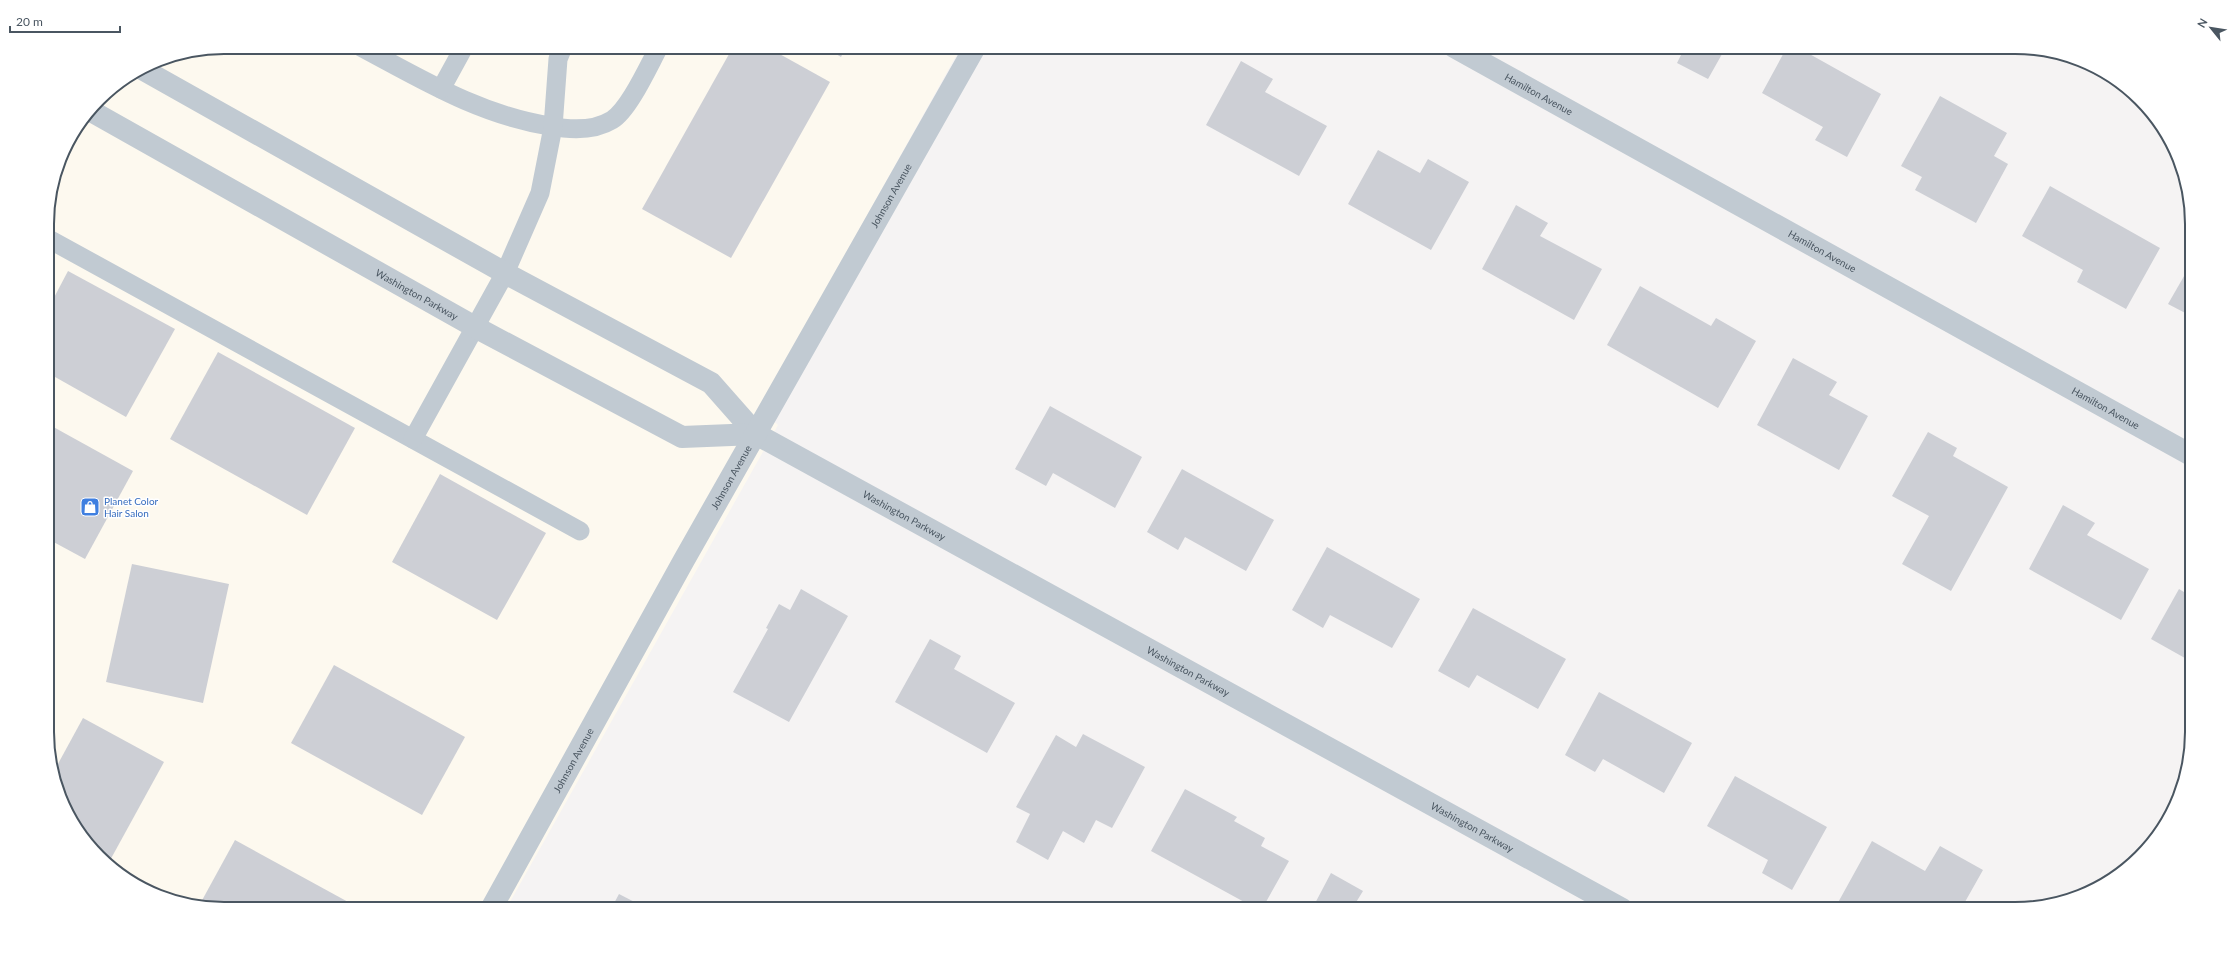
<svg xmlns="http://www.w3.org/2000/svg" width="2239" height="956" viewBox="0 0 2239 956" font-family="Lato,sans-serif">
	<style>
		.commercial { fill: #fdf9ef }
		.building { fill: #cdcfd5 }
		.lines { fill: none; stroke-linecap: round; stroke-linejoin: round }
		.lane { stroke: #c1cad2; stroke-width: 19 }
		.street { stroke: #c1cad2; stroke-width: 22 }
		.labels { text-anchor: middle; stroke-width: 3; stroke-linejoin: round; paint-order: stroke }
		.street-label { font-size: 10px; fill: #4a5661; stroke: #fff }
		.shop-label { font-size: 10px; fill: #366cbe; stroke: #fff; text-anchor: start }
		.rim { fill: none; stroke: #4a5661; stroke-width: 2 }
	</style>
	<rect width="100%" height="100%" fill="#f5f3f3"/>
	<!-- commercial -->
	<path class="commercial" d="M224,47H961L759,409L778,425L506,909H224L156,896L116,873L84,840L61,800L49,756L47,212L65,145L107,91L156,60Z"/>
	<!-- building -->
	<g class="building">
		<path d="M733,47H767L830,82L731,258L642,209Z"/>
		<path d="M824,47H846L841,57Z"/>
		<path d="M1680,47H1726L1708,79L1677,63L1684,49Z"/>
		<path d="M1787,47H1797L1881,94L1847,157L1815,140L1823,127L1762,93Z"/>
		<path d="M1241,61L1273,79L1265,92L1327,126L1299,176L1206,125Z"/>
		<path d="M1940,96L2007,133L1994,156L2008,164L1976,223L1915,190L1922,177L1901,166Z"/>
		<path d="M1378,150L1420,173L1428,159L1469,182L1431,250L1348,204Z"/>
		<path d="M2050,186L2160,248L2126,309L2077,282L2083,270L2022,236Z"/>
		<path d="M1516,205L1548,223L1540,236L1602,269L1574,320L1482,269Z"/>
		<path d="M2191,264V316L2168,304Z"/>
		<path d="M68,271L175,329L126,417L48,373V309Z"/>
		<path d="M1640,286L1711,326L1716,318L1756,341L1718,408L1607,345Z"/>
		<path d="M218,352L355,428L307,515L170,439Z"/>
		<path d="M1793,358L1837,382L1829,395L1868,416L1839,470L1757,425Z"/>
		<path d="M1050,406L1142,457L1115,508L1053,473L1046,486L1015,469Z"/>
		<path d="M48,424L133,471L85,559L48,539Z"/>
		<path d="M1928,432L1957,448L1953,456L2008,487L1951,591L1902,564L1929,516L1892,496Z"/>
		<path d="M1182,469L1274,520L1246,571L1185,537L1178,550L1147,532Z"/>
		<path d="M440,474L546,533L497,620L392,562Z"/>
		<path d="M2063,505L2095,523L2087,535L2149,569L2121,620L2029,569Z"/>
		<path d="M1327,547L1420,599L1392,648L1330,615L1323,628L1292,610Z"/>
		<path d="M132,564L229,584L203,703L106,682Z"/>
		<path d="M801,589L848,616L789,722L733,692L768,629L766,628L779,604L790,610Z"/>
		<path d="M2179,589L2192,597V662L2151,639Z"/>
		<path d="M1473,608L1566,659L1538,709L1477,675L1469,688L1438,671Z"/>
		<path d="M930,639L961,656L954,669L1015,703L987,753L895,702Z"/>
		<path d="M334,665L465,737L422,815L291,743Z"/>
		<path d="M1599,692L1692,743L1664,793L1603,759L1595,772L1565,755Z"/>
		<path d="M83,718L164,762L108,864L84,840L61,800L53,773Z"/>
		<path d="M1083,734L1145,767L1112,828L1096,820L1084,843L1063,831L1048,860L1016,842L1030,814L1016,807L1056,735L1076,747Z"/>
		<path d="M1735,776L1827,827L1792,890L1762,873L1768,860L1707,826Z"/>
		<path d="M1185,789L1237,817L1234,821L1265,838L1261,846L1289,861L1262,909H1257L1151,851Z"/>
		<path d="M235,840L361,909H224L200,904Z"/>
		<path d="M1872,841L1925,871L1940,846L1983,870L1961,909H1837L1835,908Z"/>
		<path d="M1331,873L1363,891L1355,904L1365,909H1312Z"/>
		<path d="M619,894L648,909H611Z"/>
	</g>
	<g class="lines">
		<!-- lane -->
		<g class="lane">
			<path d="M361,47C423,80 480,115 550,126C570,130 594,131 612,120C629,110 649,65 659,47"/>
			<path d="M441,89L464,47"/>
			<path d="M47,238L580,531"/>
			<path d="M413,439L505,273L540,193L553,127L558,59L563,47"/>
		</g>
		<!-- street -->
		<g class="street">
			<path id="s1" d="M1454,47L2191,455"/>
			<path id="s2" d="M142,69L505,273L711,383L756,434L1622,909"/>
			<path id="s3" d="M91,111L475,327L682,437L756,434"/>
			<path id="s4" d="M491,909L684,560L975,47"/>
		</g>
	</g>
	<!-- icons -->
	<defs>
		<symbol id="shop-square" viewBox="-11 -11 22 22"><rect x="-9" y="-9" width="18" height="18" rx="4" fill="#3f7fe0" stroke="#fff"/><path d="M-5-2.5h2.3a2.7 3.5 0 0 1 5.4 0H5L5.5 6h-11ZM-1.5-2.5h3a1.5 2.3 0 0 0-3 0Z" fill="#fff"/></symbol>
	</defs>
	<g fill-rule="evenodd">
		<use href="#shop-square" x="79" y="496" width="22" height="22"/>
	</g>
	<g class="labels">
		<!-- street labels -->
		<g class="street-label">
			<text dy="4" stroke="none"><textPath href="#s1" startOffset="97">Hamilton Avenue</textPath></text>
			<text dy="4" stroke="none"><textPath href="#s4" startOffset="818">Johnson Avenue</textPath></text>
			<text dy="4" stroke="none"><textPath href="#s1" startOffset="421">Hamilton Avenue</textPath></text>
			<text dy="4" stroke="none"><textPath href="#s3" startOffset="374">Washington Parkway</textPath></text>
			<text dy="4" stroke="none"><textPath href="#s1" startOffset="745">Hamilton Avenue</textPath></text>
			<text dy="4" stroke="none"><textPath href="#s4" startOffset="494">Johnson Avenue</textPath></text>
			<text dy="4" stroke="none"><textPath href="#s2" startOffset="887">Washington Parkway</textPath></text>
			<text dy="4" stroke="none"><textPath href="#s2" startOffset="1211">Washington Parkway</textPath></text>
			<text dy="4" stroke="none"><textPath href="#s4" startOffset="170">Johnson Avenue</textPath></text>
			<text dy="4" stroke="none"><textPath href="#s2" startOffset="1535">Washington Parkway</textPath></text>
		</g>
		<!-- shop labels -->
		<g class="shop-label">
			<text x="104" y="505">Planet Color<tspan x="104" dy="12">Hair Salon</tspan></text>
		</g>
	</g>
	<!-- crop -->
	<path d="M0 0H2239V956H0ZM224 54H2015A170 170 0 0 1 2185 224V732A170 170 0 0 1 2015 902H224A170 170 0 0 1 54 732V224A170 170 0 0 1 224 54Z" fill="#fff" fill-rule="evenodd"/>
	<path class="rim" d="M224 54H2015A170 170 0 0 1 2185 224V732A170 170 0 0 1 2015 902H224A170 170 0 0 1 54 732V224A170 170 0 0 1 224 54Z"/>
	<!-- north arrow -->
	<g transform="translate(2211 28) rotate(300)" stroke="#ffffff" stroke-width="3" paint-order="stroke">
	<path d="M0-3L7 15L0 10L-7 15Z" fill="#4a5661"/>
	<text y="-6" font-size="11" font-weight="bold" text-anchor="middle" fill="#4a5661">N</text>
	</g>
	<!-- scale -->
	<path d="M10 26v6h110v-6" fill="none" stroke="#4a5661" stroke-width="2"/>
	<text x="16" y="26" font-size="12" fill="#4a5661" stroke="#ffffff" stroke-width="3" paint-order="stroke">20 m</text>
</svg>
